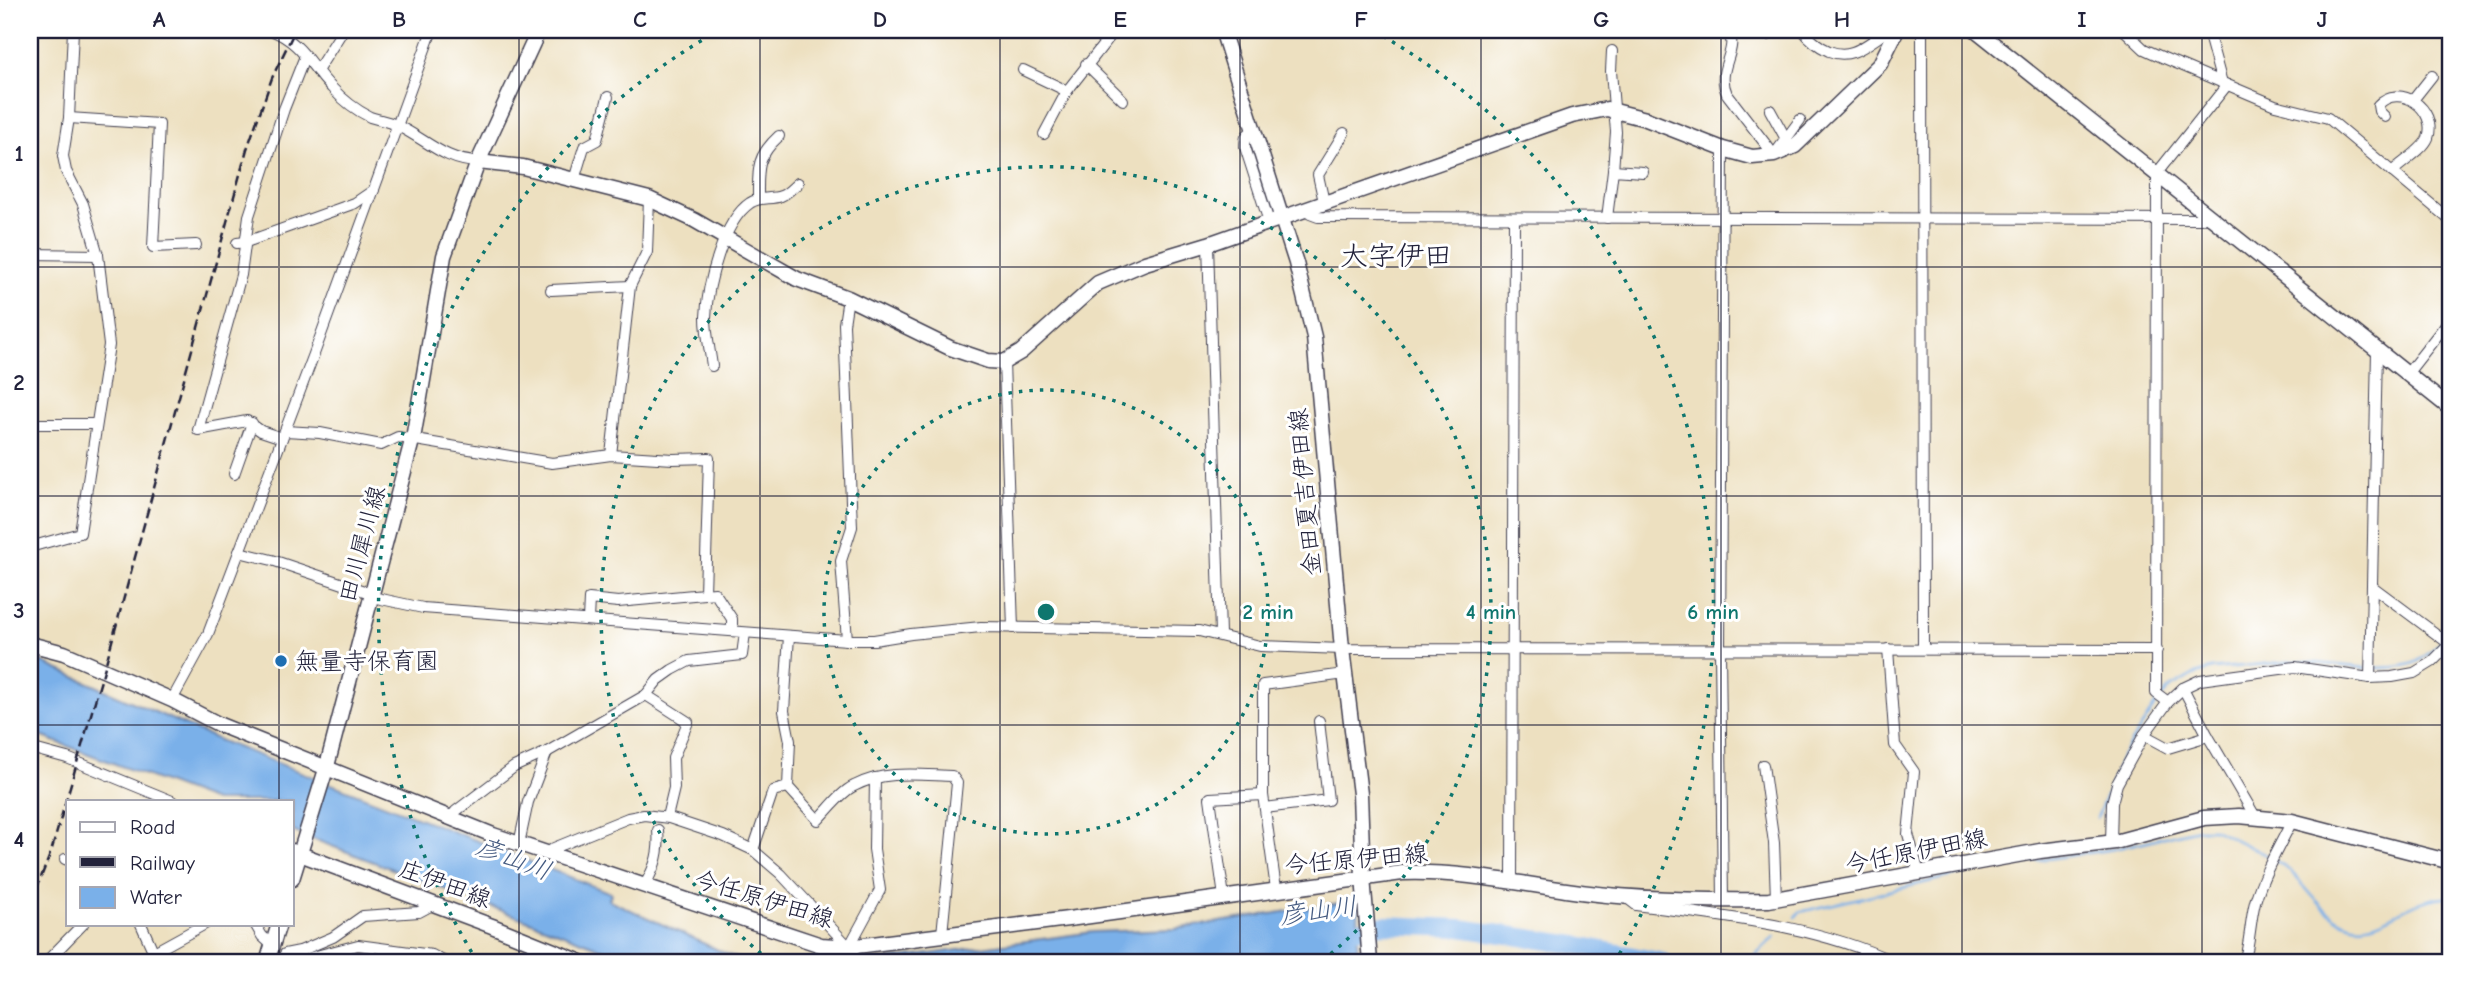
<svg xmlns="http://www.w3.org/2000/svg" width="2481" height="992" viewBox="0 0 2481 992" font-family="'Comic Neue','Klee One',sans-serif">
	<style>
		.water { fill: #7ab0e9; stroke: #4e6992; stroke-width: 2 }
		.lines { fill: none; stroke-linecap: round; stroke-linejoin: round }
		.stream { stroke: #7ab0e9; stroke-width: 2.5 }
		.river { stroke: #7ab0e9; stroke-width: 18 }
		.street-casing { stroke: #403e4f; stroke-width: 12 }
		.secondary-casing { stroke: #403e4f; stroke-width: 17 }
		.primary-casing { stroke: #403e4f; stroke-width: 17 }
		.street { stroke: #fff; stroke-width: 10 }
		.secondary { stroke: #fff; stroke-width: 14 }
		.primary { stroke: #fff; stroke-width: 14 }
		.rail { stroke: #22223b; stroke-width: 2.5; stroke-dasharray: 10 5; stroke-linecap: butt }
		.grid { fill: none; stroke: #22223b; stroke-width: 2; stroke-opacity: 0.55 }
		.ring { fill: none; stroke: #0f766e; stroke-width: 3.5; stroke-dasharray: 3.5 7 }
		.poi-dot { fill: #1f6fb2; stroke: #fff; stroke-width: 2.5 }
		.labels { text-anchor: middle; stroke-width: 6; stroke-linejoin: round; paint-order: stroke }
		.street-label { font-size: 24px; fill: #22223b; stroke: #fff }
		.poi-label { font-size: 24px; fill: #22223b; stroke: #fff; text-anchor: start }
		.water-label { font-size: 26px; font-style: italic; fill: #455b81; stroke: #fff }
		.quarter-label { font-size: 28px; fill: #22223b; stroke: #fff }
		.centre { fill: #0f766e; stroke: #fff; stroke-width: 3.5 }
		.ring-label { font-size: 21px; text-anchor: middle; font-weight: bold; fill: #0f766e; stroke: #fff; stroke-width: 6; stroke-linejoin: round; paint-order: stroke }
		.neatline { fill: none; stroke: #22223b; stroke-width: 2.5 }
		.grid-label { font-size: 23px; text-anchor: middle; font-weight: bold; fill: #22223b }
	</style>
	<rect width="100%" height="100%" fill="#fff"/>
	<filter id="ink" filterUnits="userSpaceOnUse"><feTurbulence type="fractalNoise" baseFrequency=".0143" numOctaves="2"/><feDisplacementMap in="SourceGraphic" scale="14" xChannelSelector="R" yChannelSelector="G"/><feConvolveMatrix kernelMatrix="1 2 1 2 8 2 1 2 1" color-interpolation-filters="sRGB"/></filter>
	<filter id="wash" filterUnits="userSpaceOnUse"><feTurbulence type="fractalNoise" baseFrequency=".00686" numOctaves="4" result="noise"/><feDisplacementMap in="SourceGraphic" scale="28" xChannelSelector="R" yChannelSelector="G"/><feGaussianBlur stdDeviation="1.57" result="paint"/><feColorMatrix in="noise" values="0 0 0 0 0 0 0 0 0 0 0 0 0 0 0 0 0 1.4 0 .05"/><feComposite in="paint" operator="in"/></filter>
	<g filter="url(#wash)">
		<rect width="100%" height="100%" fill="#ede0c0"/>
		<!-- water -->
		<g class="water">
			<path d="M30,657L221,741L611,893L609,900L744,962H637L292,831V801H214L30,732Z"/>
			<path d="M1359,900L1357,954L1310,962H1100L1019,956L1010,962H871L1093,932L1175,929Z"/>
		</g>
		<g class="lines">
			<!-- stream -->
			<g class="stream">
				<path d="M2374,668C2420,668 2421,661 2451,631"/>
				<path d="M2097,818L2121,758L2158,701L2170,688L2193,675L2212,669L2296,661L2367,668"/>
				<path d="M2276,861C2296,872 2308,894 2326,910C2359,939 2378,922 2409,907C2423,900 2436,898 2451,896"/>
				<path d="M1795,917L1800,912L1987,868L2114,849L2198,829H2214L2270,857"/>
				<path d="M1748,962L1775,936"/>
			</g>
			<!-- river -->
			<path class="river" d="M1335,934L1383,925L1460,928L1583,946L1664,962"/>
		</g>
	</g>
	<g filter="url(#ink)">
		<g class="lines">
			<defs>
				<g id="street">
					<path d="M271,30C304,44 308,64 332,88C343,100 356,110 370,117C379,120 388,121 396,125C426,139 444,161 478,162"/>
					<path d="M1728,30C1740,51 1715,68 1727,94L1774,155L1800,120"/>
					<path d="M1803,30C1810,40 1818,46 1829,51C1854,61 1869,41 1890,30"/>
					<path d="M1922,30L1923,649"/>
					<path d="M2124,30L2144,49L2164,58L2275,105L2328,118L2451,221"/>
					<path d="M2211,30L2210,39L2222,83"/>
					<path d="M1768,35L1769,30"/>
					<path d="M1612,51L1611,71L1616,132L1613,170"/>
					<path d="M1086,64L1123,100"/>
					<path d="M1023,70L1067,91L1115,30"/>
					<path d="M317,71L343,30"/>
					<path d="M2413,100L2432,76"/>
					<path d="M1770,110L1786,139"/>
					<path d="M2385,117L2379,111L2378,105C2399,82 2438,109 2428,138C2423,150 2402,162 2392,172"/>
					<path d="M69,118L159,124L153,247L196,245"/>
					<path d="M1254,131C1245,134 1245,138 1245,147L1269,222"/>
					<path d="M1044,134L1067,91"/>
					<path d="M574,180L584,147L597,140L608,97"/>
					<path d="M758,198C758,169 756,157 779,136"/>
					<path d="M1324,202L1318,175L1344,133"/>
					<path d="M1308,208L1310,214L1318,217L2201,219L2205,214"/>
					<path d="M1607,218L1613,170L1643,172"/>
					<path d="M237,243L246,242L355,203L374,190"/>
					<path d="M1208,244L1220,634"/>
					<path d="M30,254L98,255"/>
					<path d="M551,290L630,286"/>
					<path d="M1004,362L1013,628"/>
					<path d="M712,366C710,350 706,334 706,317C707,286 723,221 750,203C760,196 770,200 781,196C787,194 793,187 798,183"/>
					<path d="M2407,374L2451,318"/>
					<path d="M30,424H95"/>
					<path d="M285,431L320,433L381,445L398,437L552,463L611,455L673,459L709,458L705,593"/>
					<path d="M282,438L261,431L247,421L198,430L241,275L249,216L284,109L305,56"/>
					<path d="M611,455L630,286L647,252L649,199"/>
					<path d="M234,474L252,423"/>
					<path d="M30,547L80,533L109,345L98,255L83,204L66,171L63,156L69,118L73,30"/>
					<path d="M239,552L272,560L373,594"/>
					<path d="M2373,587L2451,645"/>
					<path d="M372,597L423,608L847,640H874L911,634L981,627L1199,631L1260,646L1342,649L2157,650"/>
					<path d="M588,620L589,599L618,602L715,593L732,619V631"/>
					<path d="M789,636L784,711L790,741L788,787L818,820C829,809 841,792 854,786C885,770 919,775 952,776L957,783L942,934"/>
					<path d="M847,640L841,561L852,527L844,324L848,298"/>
					<path d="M1888,649L1895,745L1914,772L1908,834L1919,873"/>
					<path d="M2370,678L2377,351"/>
					<path d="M646,695L688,722L673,758L674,788L667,817"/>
					<path d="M172,700L208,634L314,354L432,30"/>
					<path d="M2168,702L2156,693L2157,173L2227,85"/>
					<path d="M2144,735L2168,748L2208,736L2183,688"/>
					<path d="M2208,736L2256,818"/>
					<path d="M30,748L67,758L172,801"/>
					<path d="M1763,765L1774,843L1776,899"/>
					<path d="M1265,808L1328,800L1319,721"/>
					<path d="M450,818L456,811L514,767L547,752L646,695L658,680L672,670L689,661L742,655L745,633"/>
					<path d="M2111,843L2112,803L2117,784L2144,735L2168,702L2183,688L2200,680L2295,667L2370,678L2392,677L2414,673L2432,662L2451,643"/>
					<path d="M519,844L528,802L547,752"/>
					<path d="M753,850L773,791L788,787"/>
					<path d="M548,853L554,848L628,818L644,815L669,818L723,836L753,850L781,874L849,947L880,890L874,849L875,778"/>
					<path d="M65,859L68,860"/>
					<path d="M1512,881L1514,218"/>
					<path d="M645,885C656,865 660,852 658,830"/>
					<path d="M1276,889L1263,795V685L1345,674"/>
					<path d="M1224,897L1210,798L1263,795"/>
					<path d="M1627,898L1636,905C1724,917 1813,924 1894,962"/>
					<path d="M1723,901L1720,649L1723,149"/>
					<path d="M141,924L158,962"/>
					<path d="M255,924L262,936L272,945"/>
					<path d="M46,962L83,924"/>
					<path d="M136,962L205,924"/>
					<path d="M281,962L285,954L300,951L333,937L363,916L419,912L434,904"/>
					<path d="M293,962L358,945L432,955L445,962"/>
					<path d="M2244,962C2250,943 2250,922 2255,902C2263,874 2279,847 2292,821"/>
				</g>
				<g id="secondary">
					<path d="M1222,30L1296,263L1314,337L1342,649L1360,794L1363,877L1370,962"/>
					<path d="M1976,30L2451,409"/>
					<path d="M478,162L523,167L649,199L694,220L797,279L848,298L950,348L988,361L1004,362L1021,352L1098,283L1145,263L1208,244L1572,116L1607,109L1646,119L1723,149L1752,157L1774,155L1795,146L1880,64L1897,30"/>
					<path d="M30,644L64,653L172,700L220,725L493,835L821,945L849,947L1076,918L1402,873C1458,871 1512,882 1566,890C1632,900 1702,901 1769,900L2040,851L2115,842L2204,818L2239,816L2292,821L2451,862"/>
					<path d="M327,766L414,433L444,256L478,162L539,30"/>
					<path d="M292,851L492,926L581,962"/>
				</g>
				<g id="primary">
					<path d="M292,879L327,766"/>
					<path d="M267,962L279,924"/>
				</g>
			</defs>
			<!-- street casing -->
			<use href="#street" class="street-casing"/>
			<!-- secondary casing -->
			<use href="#secondary" class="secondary-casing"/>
			<!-- primary casing -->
			<use href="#primary" class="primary-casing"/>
			<!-- street -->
			<use href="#street" class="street"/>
			<!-- secondary -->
			<use href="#secondary" class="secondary"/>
			<!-- primary -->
			<use href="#primary" class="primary"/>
			<!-- rail -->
			<path class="rail" d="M30,905L51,852L106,663L247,149L272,78L295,30"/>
		</g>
	</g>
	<!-- grid -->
	<path class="grid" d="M279,30V801M519,30V962M760,30V962M1000,30V962M1240,30V962M1481,30V962M1721,30V962M1962,30V962M2202,30V962M30,267H2451M30,496H2451M30,725H2451M279,924V962"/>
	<!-- distance rings -->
	<g class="ring">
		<circle cx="1046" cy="612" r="222"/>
		<path d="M769 960A445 445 0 1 1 1323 960"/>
		<path d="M477 961A667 667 0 0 1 718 31M1374 31A667 667 0 0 1 1615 961"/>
	</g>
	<!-- markers -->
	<circle class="poi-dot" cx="281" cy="661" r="7"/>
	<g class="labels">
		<!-- street labels -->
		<g class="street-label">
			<text transform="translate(1305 492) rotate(-95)" y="8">金田夏吉伊田線</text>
			<text transform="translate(362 544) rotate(-75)" y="8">田川犀川線</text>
			<text transform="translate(1916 851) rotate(-11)" y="8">今任原伊田線</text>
			<text transform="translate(1356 859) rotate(-5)" y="8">今任原伊田線</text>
			<text transform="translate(445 884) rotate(20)" y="8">庄伊田線</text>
			<text transform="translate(764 899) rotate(17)" y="8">今任原伊田線</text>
		</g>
		<!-- poi labels -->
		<g class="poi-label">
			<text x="295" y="669">無量寺保育園</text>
		</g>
		<!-- water labels -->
		<g class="water-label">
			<text transform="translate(514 858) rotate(21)" y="9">彦山川</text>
			<text transform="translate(1318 910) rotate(-7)" y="9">彦山川</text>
		</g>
		<!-- quarter labels -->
		<g class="quarter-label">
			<text x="1396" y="265">大字伊田</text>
		</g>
	</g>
	<circle cx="1046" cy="612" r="10" class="centre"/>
	<g class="ring-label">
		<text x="1268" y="619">2 min</text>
		<text x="1491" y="619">4 min</text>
		<text x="1713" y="619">6 min</text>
	</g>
	<!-- margin -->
	<rect width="2481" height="992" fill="none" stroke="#fff" stroke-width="77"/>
	<!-- legend -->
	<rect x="66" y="800" width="228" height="126" fill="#ffffff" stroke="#a7a7b1" stroke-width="2"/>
	<rect x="80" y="822" width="35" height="10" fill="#ffffff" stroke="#a7a7b1" stroke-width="2"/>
	<text x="130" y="834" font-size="21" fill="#22223b">Road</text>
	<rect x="80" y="857" width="35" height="10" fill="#22223b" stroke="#a7a7b1" stroke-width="2"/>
	<text x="130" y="870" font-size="21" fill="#22223b">Railway</text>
	<rect x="80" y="887" width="35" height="21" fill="#7ab0e9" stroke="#a7a7b1" stroke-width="2"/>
	<text x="130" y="904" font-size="21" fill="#22223b">Water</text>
	<rect x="38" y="38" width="2404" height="916" class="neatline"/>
	<g class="grid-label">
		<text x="159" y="27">A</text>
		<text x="399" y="27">B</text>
		<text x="640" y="27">C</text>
		<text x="880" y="27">D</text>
		<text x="1120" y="27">E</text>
		<text x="1361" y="27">F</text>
		<text x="1601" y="27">G</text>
		<text x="1842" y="27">H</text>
		<text x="2082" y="27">I</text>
		<text x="2322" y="27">J</text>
		<text x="19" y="161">1</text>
		<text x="19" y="390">2</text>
		<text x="19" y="618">3</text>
		<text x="19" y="847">4</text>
	</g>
</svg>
